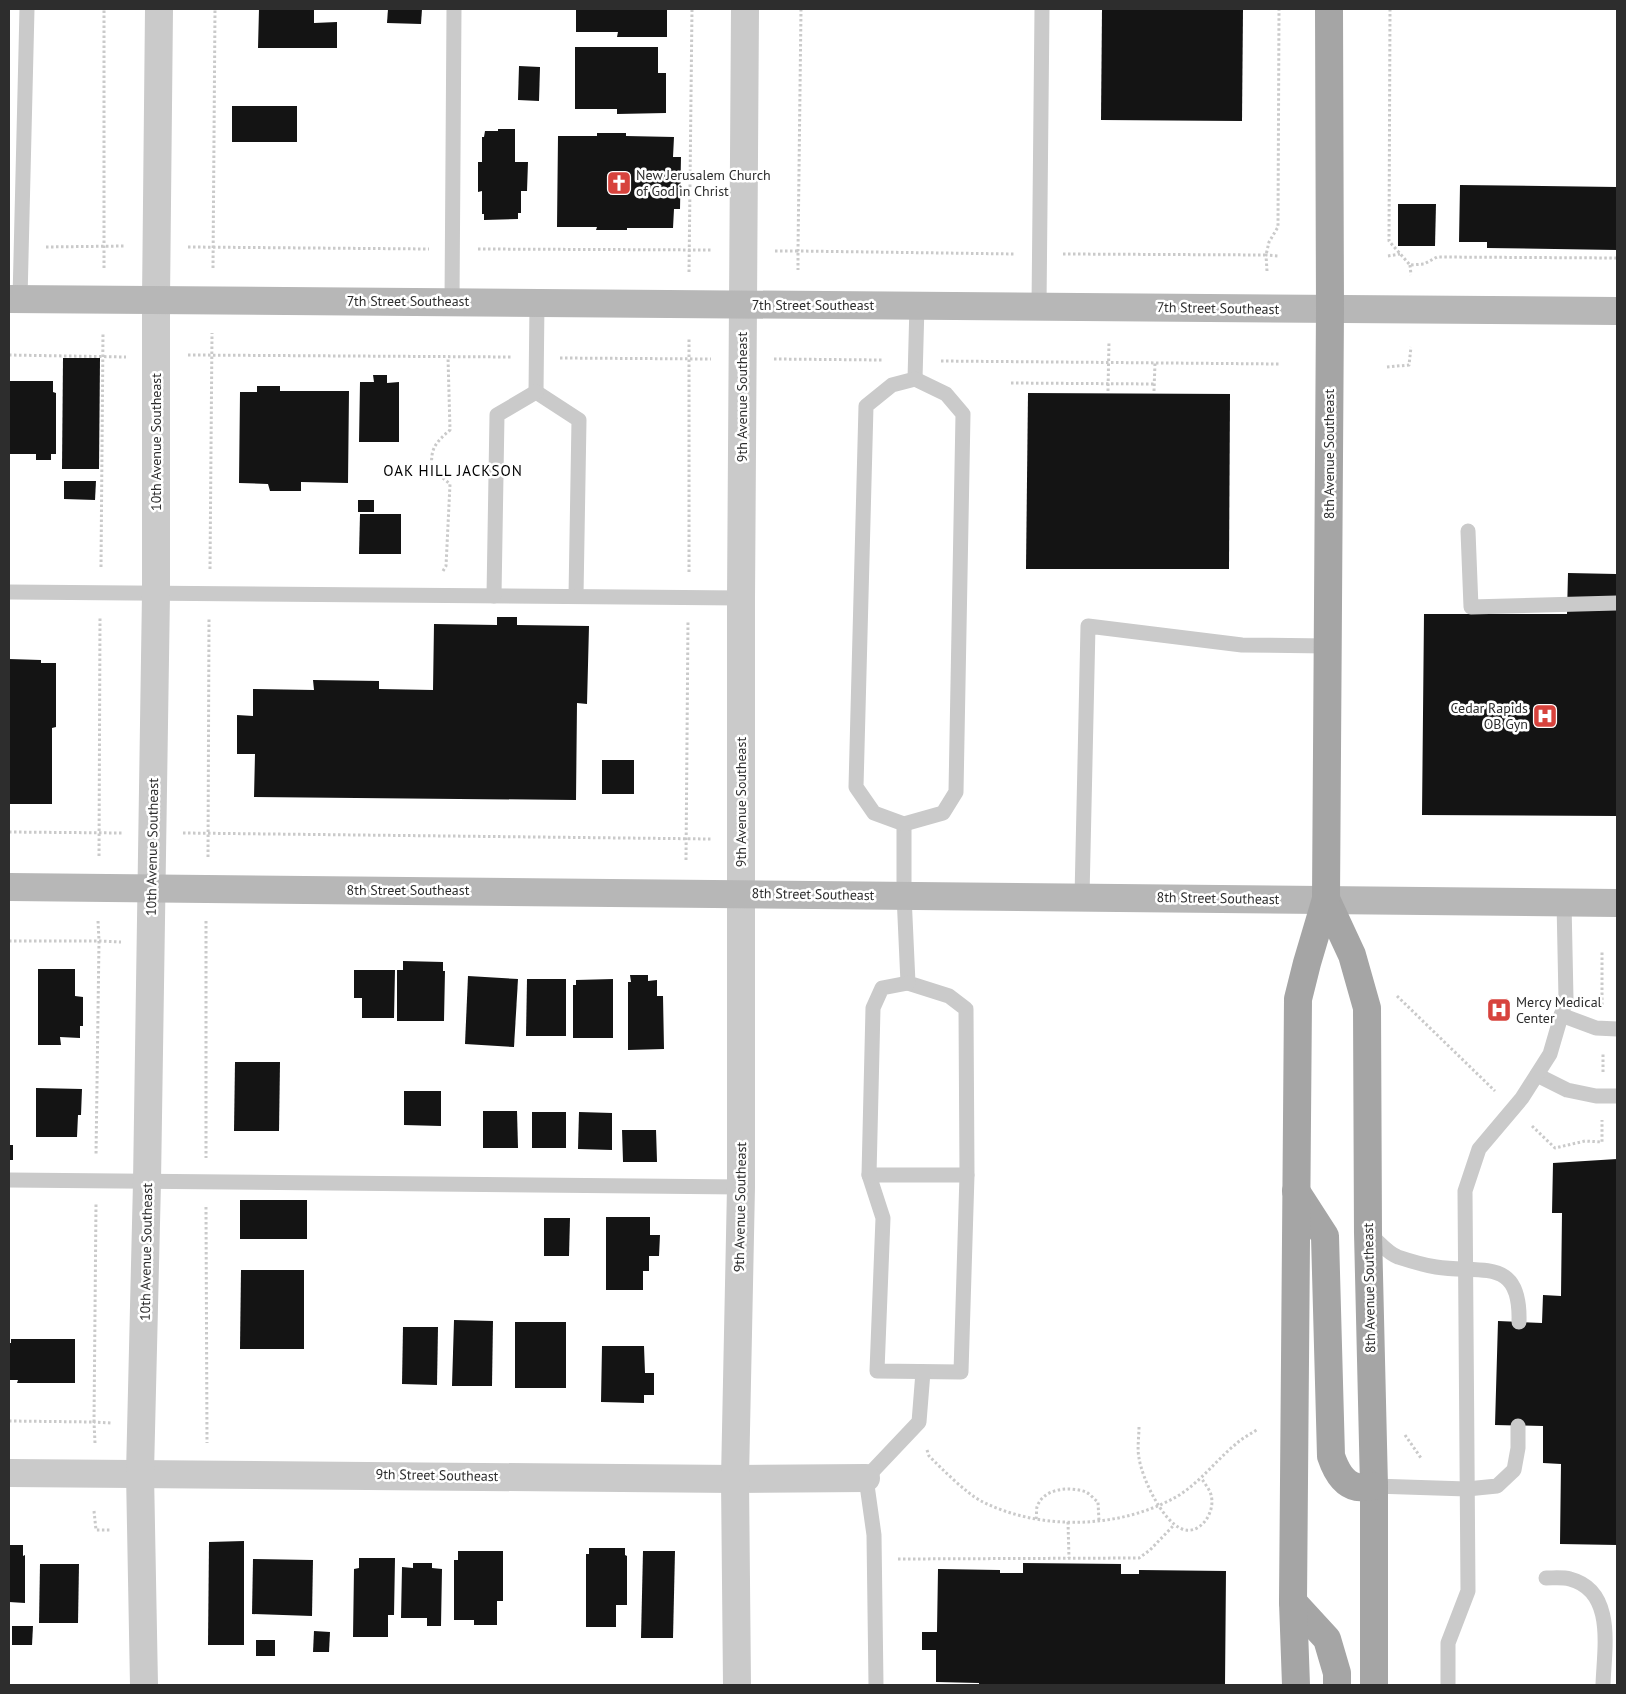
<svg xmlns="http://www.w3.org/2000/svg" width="1626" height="1694" viewBox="0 0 1626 1694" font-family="'PT Sans',sans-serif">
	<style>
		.building { fill: #141414 }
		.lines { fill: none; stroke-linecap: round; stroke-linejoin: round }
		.path { stroke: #cacaca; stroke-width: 3; stroke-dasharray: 2.5 2.5; stroke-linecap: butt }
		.lane { stroke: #cacaca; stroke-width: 15 }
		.street { stroke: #cacaca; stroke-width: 28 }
		.secondary { stroke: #b7b7b7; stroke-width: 28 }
		.primary { stroke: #a5a5a5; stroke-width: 28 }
		.labels { text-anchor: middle; stroke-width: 5; stroke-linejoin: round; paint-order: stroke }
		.poi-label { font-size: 14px; fill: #2d2d2d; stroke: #fff; text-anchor: start }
		.street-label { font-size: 14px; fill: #2d2d2d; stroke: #fff }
		.neighbourhood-label { font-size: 15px; letter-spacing: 1px; fill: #000; stroke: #fff }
	</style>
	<rect width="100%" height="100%" fill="#fff"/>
	<!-- building -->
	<g class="building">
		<path d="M259,9H314V23L337,22V48H258Z"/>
		<path d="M388,9H422L421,24L387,23Z"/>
		<path d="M576,9H667V37H617L618,32H576Z"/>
		<path d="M1102,9H1243L1242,121L1101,120Z"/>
		<path d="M575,47H658V73H666V113L617,114V109H575Z"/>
		<path d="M519,66L540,67L539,101L518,100Z"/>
		<rect x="232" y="106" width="65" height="36"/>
		<path d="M498,129H515V162H528L527,191H521V213H518V219L484,220V214H482V191L478,192V162H482V137H484L485,131H498Z"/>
		<path d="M597,133H626V136L674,137L673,157H681L680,209H674L673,228H627V230H596L597,227H557L558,136H597Z"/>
		<path d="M1460,185L1617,187V250L1487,248V242H1459Z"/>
		<path d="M1398,204H1436L1435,246H1398Z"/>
		<path d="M63,358H100L99,469H62Z"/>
		<path d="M373,375H387V383L399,382V442H359L360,382H374Z"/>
		<path d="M9,381H53V392L56,393V454H51V460H36V454H9Z"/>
		<path d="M257,386H280V391H349L348,483L301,482V491H270L268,484L239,483L240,392H257Z"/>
		<path d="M1028,393L1230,394L1229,569H1026Z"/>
		<path d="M64,481H96L95,500L64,499Z"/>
		<rect x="358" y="500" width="16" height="12"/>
		<path d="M360,514H401V554H359Z"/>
		<path d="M1568,573L1616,574L1617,816L1422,815L1424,614H1567Z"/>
		<path d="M497,617H517V625L589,626L587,704L577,703L576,800L254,797L255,754H237V715L253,716V689L314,690L313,680L379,681V689L433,690L434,624L497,625Z"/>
		<path d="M9,659L41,660V663H56V727L52,728V804H9Z"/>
		<rect x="602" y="760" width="32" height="34"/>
		<path d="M403,961L443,962V971H445L444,1021H397V970H403Z"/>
		<path d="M38,969H75V996L83,997V1026H80V1038L60,1037L61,1045H38Z"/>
		<path d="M354,970H395L394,1018H362V998H354Z"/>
		<path d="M630,975H648V981L657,980V996H663L664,1049L628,1050V982H631Z"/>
		<path d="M468,976L518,979L514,1047L465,1044Z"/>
		<path d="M527,979H566V1036H526Z"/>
		<path d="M613,979V1038H573V985H576V980Z"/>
		<path d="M235,1062H280L279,1131H234Z"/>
		<path d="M36,1088L82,1089L81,1115H78L77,1137H36Z"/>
		<path d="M404,1091H441V1126L404,1125Z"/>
		<path d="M483,1111H517L518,1148H483Z"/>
		<rect x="532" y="1112" width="34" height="36"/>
		<path d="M579,1112L612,1113V1150L578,1149Z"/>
		<path d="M622,1130H656L657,1162H623Z"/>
		<rect x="9" y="1145" width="4" height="15"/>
		<path d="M1617,1159V1545L1560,1544L1561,1464L1543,1463V1426L1495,1425L1498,1321L1542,1323L1543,1295L1561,1296L1562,1213H1552L1553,1163Z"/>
		<rect x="240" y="1200" width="67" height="39"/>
		<path d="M606,1217H650V1235H660L659,1256H649V1271H643V1290H606Z"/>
		<path d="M544,1218H570L569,1256H544Z"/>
		<path d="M241,1270H304V1349H240Z"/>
		<path d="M454,1320L493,1321L492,1386H452Z"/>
		<rect x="515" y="1322" width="51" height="66"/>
		<path d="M403,1327H438L437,1385L402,1384Z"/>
		<path d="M11,1339H75V1383H17L18,1380H9V1343H11Z"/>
		<path d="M602,1346H644L645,1373H654V1395H644V1403L601,1402Z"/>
		<path d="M244,1541V1645H208L209,1542Z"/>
		<path d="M9,1545H23V1556L25,1555V1603L9,1602Z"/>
		<path d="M589,1548H625V1555L627,1556V1605H616V1627H586V1554H589Z"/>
		<path d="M458,1551H503V1601H497V1625H474V1620H454V1560H458Z"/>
		<path d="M643,1551H675L673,1638H641Z"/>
		<path d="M359,1558H395L394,1615H388V1637H353L354,1569L359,1568Z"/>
		<path d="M253,1559L313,1560L312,1616L252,1614Z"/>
		<path d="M413,1563H432V1568L442,1569L441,1626H427V1618H401L402,1567L413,1568Z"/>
		<path d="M1023,1563L1121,1564V1574H1139V1570L1226,1571L1225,1685H979V1683L936,1682V1650H922V1632H937L938,1569L1000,1570V1573H1023Z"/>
		<path d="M40,1564H79L78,1623H39Z"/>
		<path d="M12,1626H33L32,1645H12Z"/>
		<path d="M314,1631L330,1632L329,1652H313Z"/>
		<rect x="256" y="1640" width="19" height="16"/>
	</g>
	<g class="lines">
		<!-- path -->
		<g class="path">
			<path d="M801,9L798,251L1015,254"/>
			<path d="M1390,9L1389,241L1410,265L1424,264L1437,257L1617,258"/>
			<path d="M46,247L125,246"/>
			<path d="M188,247L429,249"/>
			<path d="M478,249L711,250"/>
			<path d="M775,251H798V270"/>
			<path d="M1063,254L1266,255L1269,242L1278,227L1279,9"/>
			<path d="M1388,256L1400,254"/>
			<path d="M1410,265L1411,275"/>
			<path d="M104,268V9"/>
			<path d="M213,268L215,9"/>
			<path d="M1267,271L1266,255L1278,256"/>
			<path d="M689,272L692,9"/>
			<path d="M9,355L126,357"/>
			<path d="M188,355L511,357"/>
			<path d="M560,358L711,359"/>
			<path d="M774,359L882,360"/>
			<path d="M941,361L1280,364"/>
			<path d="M1387,367L1409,365L1411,347"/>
			<path d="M1011,383L1154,384"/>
			<path d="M1108,391L1109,341"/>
			<path d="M1154,391L1155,363"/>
			<path d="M101,567L103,333"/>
			<path d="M210,569L212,333"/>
			<path d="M443,571L446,566L450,484L432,469C430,449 435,443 450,430L448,357"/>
			<path d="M689,572V337"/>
			<path d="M9,832L122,833"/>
			<path d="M183,833L711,839"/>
			<path d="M99,856L100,618"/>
			<path d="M208,857L209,618"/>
			<path d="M686,860L688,621"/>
			<path d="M98,921L99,941L121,942"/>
			<path d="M206,921V1158"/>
			<path d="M9,941H99L96,1156"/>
			<path d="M1397,996L1495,1091"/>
			<path d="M1602,1005V950"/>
			<path d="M1603,1072V1053"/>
			<path d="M1532,1126L1555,1148L1585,1141L1602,1142V1120"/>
			<path d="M206,1207L207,1443"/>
			<path d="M9,1421L94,1422L96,1204"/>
			<path d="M1139,1427C1139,1437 1137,1448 1139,1458C1142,1478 1162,1521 1182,1529C1200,1536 1216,1512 1211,1495C1210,1490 1205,1484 1202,1479"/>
			<path d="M1405,1435L1421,1458"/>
			<path d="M95,1443L94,1422L111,1423"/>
			<path d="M927,1450L929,1456C942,1469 966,1493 981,1501C1040,1531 1119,1529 1176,1497C1200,1483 1215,1461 1236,1444C1242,1438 1251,1434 1258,1429"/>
			<path d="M94,1511L96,1530H111"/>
			<path d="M1036,1519C1037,1515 1036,1510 1037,1507C1043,1488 1070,1486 1086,1492C1090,1494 1094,1499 1098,1502L1099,1521"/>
			<path d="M1068,1522L1069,1558"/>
			<path d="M898,1559L1139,1558L1150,1550L1174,1525"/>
		</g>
		<!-- lane -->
		<g class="lane">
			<path d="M20,299L27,9"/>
			<path d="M452,302L454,9"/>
			<path d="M917,305L915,379L892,385L866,406L856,787L874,813L904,824V895L908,983L949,996L966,1009L967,1175"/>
			<path d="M1039,306L1042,9"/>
			<path d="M536,392L579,420L576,596"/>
			<path d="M536,392L537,303"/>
			<path d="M1468,531L1471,607L1617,603"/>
			<path d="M9,592L741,598"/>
			<path d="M494,596L497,415L536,392"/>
			<path d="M904,824L943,813L956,792L963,414L946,394L915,379"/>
			<path d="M1082,897L1088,626L1242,645L1328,646"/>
			<path d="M1561,1015L1596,1028L1617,1029"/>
			<path d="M1537,1075L1567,1090L1596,1096H1617"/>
			<path d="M869,1175H967L961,1372L877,1371L883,1218Z"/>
			<path d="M869,1175L873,1008L882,988L908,983"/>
			<path d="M9,1180L741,1187"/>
			<path d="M1368,1233C1377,1240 1388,1254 1398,1257C1410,1261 1424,1265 1436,1267C1482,1274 1521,1256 1519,1322"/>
			<path d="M1374,1486L1467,1489L1497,1486L1514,1470L1518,1448V1426"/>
			<path d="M1546,1578C1554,1578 1563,1577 1570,1579C1616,1591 1604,1650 1603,1685"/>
			<path d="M876,1685L874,1535L866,1478L919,1422L923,1372"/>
			<path d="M1448,1685V1643L1468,1591L1465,1191L1479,1149L1522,1098L1550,1054L1566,999L1564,902"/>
		</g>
		<!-- street -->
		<g class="street">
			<path d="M9,1473L735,1479L866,1478"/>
			<path d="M144,1685L140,1473L147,1182L156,593V300L159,9"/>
			<path d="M737,1685L735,1479L741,1187V598L745,9"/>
		</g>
		<!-- secondary -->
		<g class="secondary">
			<path d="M9,299L1617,311"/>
			<path d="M9,887L1617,903"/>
		</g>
		<!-- primary -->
		<g class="primary">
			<path d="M1326,899L1352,955L1367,1008L1368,1233L1374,1486V1685"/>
			<path d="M1296,1191L1325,1236L1331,1456C1335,1468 1342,1484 1357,1487C1362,1488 1368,1486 1374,1486"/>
			<path d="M1293,1602L1327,1639L1337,1673V1685"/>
			<path d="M1296,1685L1293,1602L1298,999L1307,963L1326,899L1330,309L1329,9"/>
		</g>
	</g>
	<!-- icons -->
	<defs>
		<symbol id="church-square" viewBox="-11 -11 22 22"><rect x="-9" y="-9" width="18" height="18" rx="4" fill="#d7433d" stroke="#fff"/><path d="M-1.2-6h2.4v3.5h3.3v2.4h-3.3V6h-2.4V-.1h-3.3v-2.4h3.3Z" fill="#fff"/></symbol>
		<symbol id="hospital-square" viewBox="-11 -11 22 22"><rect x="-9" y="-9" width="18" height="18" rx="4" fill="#d7433d" stroke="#fff"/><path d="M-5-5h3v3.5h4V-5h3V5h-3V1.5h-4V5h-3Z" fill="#fff"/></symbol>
	</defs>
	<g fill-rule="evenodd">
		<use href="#church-square" x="605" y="169" width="28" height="28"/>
		<use href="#hospital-square" x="1531" y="702" width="28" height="28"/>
		<use href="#hospital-square" x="1485" y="996" width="28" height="28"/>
	</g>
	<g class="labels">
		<!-- poi labels -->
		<g class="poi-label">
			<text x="636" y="180">New Jerusalem Church<tspan x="636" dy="16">of God in Christ</tspan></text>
			<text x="1528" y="713" text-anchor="end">Cedar Rapids<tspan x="1528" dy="16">OB Gyn</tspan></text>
			<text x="1516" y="1007">Mercy Medical<tspan x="1516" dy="16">Center</tspan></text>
		</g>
		<!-- street labels -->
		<g class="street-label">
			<text x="408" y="306">7th Street Southeast</text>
			<text x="813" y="310">7th Street Southeast</text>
			<text transform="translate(1218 308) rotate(1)" y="5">7th Street Southeast</text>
			<text transform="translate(742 397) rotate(-90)" y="5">9th Avenue Southeast</text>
			<text transform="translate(156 442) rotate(-90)" y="5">10th Avenue Southeast</text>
			<text transform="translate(1329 454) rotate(-90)" y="5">8th Avenue Southeast</text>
			<text transform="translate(741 802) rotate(-90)" y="5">9th Avenue Southeast</text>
			<text transform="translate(152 847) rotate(-89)" y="5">10th Avenue Southeast</text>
			<text x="408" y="895">8th Street Southeast</text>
			<text transform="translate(813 894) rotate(1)" y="5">8th Street Southeast</text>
			<text transform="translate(1218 898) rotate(1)" y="5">8th Street Southeast</text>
			<text transform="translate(740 1207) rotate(-89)" y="5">9th Avenue Southeast</text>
			<text transform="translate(146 1252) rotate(-89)" y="5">10th Avenue Southeast</text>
			<text transform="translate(1369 1288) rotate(-91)" y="5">8th Avenue Southeast</text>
			<text transform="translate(437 1475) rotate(1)" y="5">9th Street Southeast</text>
		</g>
		<!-- neighbourhood labels -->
		<g class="neighbourhood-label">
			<text x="453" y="476">OAK HILL JACKSON</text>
		</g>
	</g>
	<!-- border -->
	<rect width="1626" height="1694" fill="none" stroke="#2d2d2d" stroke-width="20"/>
</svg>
